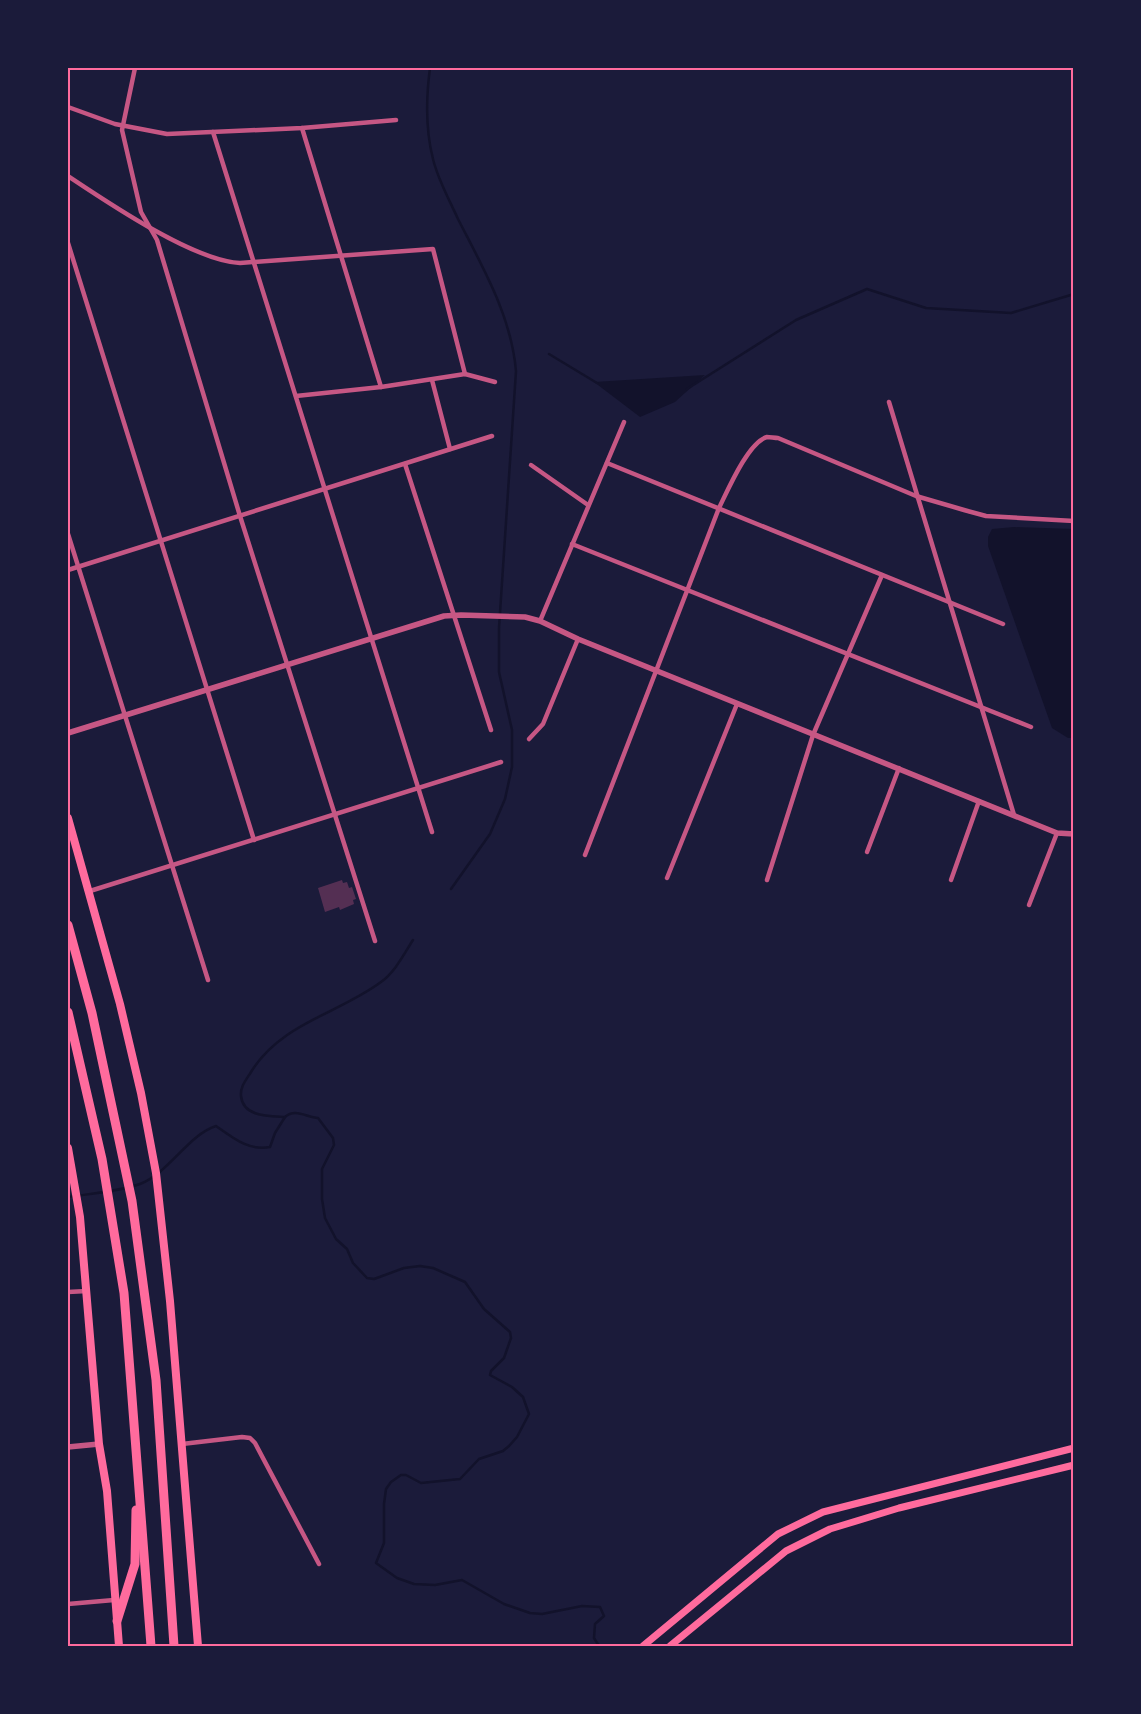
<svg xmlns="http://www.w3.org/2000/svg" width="1141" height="1714" viewBox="0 0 1141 1714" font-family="'Playfair Display',serif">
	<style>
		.water { fill: #12122b }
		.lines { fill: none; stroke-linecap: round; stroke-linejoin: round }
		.stream { stroke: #12122b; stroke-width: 2.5 }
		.building { fill: #542f53 }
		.minor { stroke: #c65784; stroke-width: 4.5 }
		.tertiary { stroke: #c65784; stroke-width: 5.5 }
		.secondary { stroke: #ff6b9d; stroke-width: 7 }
		.primary { stroke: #ff6b9d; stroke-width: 8 }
		.motorway { stroke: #ff6b9d; stroke-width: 9 }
		.neatline { fill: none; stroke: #ff6b9d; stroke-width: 2 }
	</style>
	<rect width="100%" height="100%" fill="#1b1b3a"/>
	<!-- water -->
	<g class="water">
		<path d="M705,375L675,402L640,417L594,382Z"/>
		<path d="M1014,527L1073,529V738H1068L1052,728L988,546V537L992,529Z"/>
	</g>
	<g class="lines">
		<!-- stream -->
		<g class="stream">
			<path d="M430,68C426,98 425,128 433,159C438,180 449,199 458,219C483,268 511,315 516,371L499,628V672L512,730V767L505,799L490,834L451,889"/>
			<path d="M549,354L597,383"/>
			<path d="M687,389L796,320L867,289L926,308L1011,313L1074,294"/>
			<path d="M413,940C404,954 395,972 381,982C338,1014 281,1023 251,1072C246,1080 240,1087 241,1096C243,1117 269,1116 285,1117C295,1108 306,1117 318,1118L333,1138L334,1145L322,1169V1199L325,1218L336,1239L347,1249L353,1263L367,1278L374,1279L404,1268L420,1266L433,1268L465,1282L484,1309L510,1332L511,1338L504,1358L491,1371L490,1375L512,1387L523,1397L529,1414L517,1437L509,1446L503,1451L479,1459L460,1479L421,1483L406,1475H401L391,1482L386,1489L384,1504V1543L376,1563L397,1578L414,1584L435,1585L462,1580L504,1604L530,1613L542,1614L582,1606L600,1607L604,1616L595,1624L594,1638L599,1646"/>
			<path d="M68,1197C88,1194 122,1191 140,1184C169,1173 188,1135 216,1126C233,1138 248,1151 270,1147L275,1133L285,1117"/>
		</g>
	</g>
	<!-- building -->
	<path class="building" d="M342,880L343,883L347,882L349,888L352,887L356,899L353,900L354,904L340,910L339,907L325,912L318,888Z"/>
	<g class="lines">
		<!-- minor -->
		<g class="minor">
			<path d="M135,68L122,130L141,212L157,240L240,516L375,941"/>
			<path d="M68,107L115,124L167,134L302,128L396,120"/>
			<path d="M302,128L381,387"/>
			<path d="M213,132L432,832"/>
			<path d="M68,176C107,202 194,261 240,263L433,249L465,374"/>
			<path d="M68,243L254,840"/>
			<path d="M432,380L450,449"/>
			<path d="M296,396L381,387L465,374L495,382"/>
			<path d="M889,402L1014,815"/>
			<path d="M607,463L1003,624"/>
			<path d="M405,464L491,730"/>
			<path d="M531,465L588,505"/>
			<path d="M68,534L208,980"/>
			<path d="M572,544L1031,727"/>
			<path d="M68,570L492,436"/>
			<path d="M540,621L624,422"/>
			<path d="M529,739L543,724L578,639"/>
			<path d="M867,852L899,768"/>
			<path d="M585,855L719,508C727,492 748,442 767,437C770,437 775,438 778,438L916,496L964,510L986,516L1074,521"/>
			<path d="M667,878L737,704"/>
			<path d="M767,880L813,735L882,575"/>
			<path d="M951,880L979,801"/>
			<path d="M90,891L501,762"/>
			<path d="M1029,905L1057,833"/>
			<path d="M68,1292L87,1291"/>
			<path d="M182,1444L242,1437L250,1438L255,1443L319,1564"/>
			<path d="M68,1604L114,1600"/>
		</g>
		<!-- tertiary -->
		<g class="tertiary">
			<path d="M68,733L444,616L461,615L525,617L540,621L578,639L1057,833L1074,834"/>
			<path d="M68,1447L99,1444"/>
		</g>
		<!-- secondary -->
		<g class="secondary">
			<path d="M643,1646L778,1534L823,1512L1074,1448"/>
			<path d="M670,1646L786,1551L830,1529L899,1508L1074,1465"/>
		</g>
		<!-- primary -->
		<g class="primary">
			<path d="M68,818L120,1004L141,1093L156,1173L170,1301L198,1646"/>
			<path d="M68,1148L80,1217L99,1444L107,1491L119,1646"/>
		</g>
		<!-- motorway -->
		<g class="motorway">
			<path d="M68,925L92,1013L132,1201L156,1380L174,1646"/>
			<path d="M68,1012L102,1159L124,1293L151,1646"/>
			<path d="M117,1621L135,1564L136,1510"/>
		</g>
	</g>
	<!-- border -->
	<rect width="1141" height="1714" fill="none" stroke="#1b1b3a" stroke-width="138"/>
	<rect x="69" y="69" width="1003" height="1576" class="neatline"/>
</svg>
